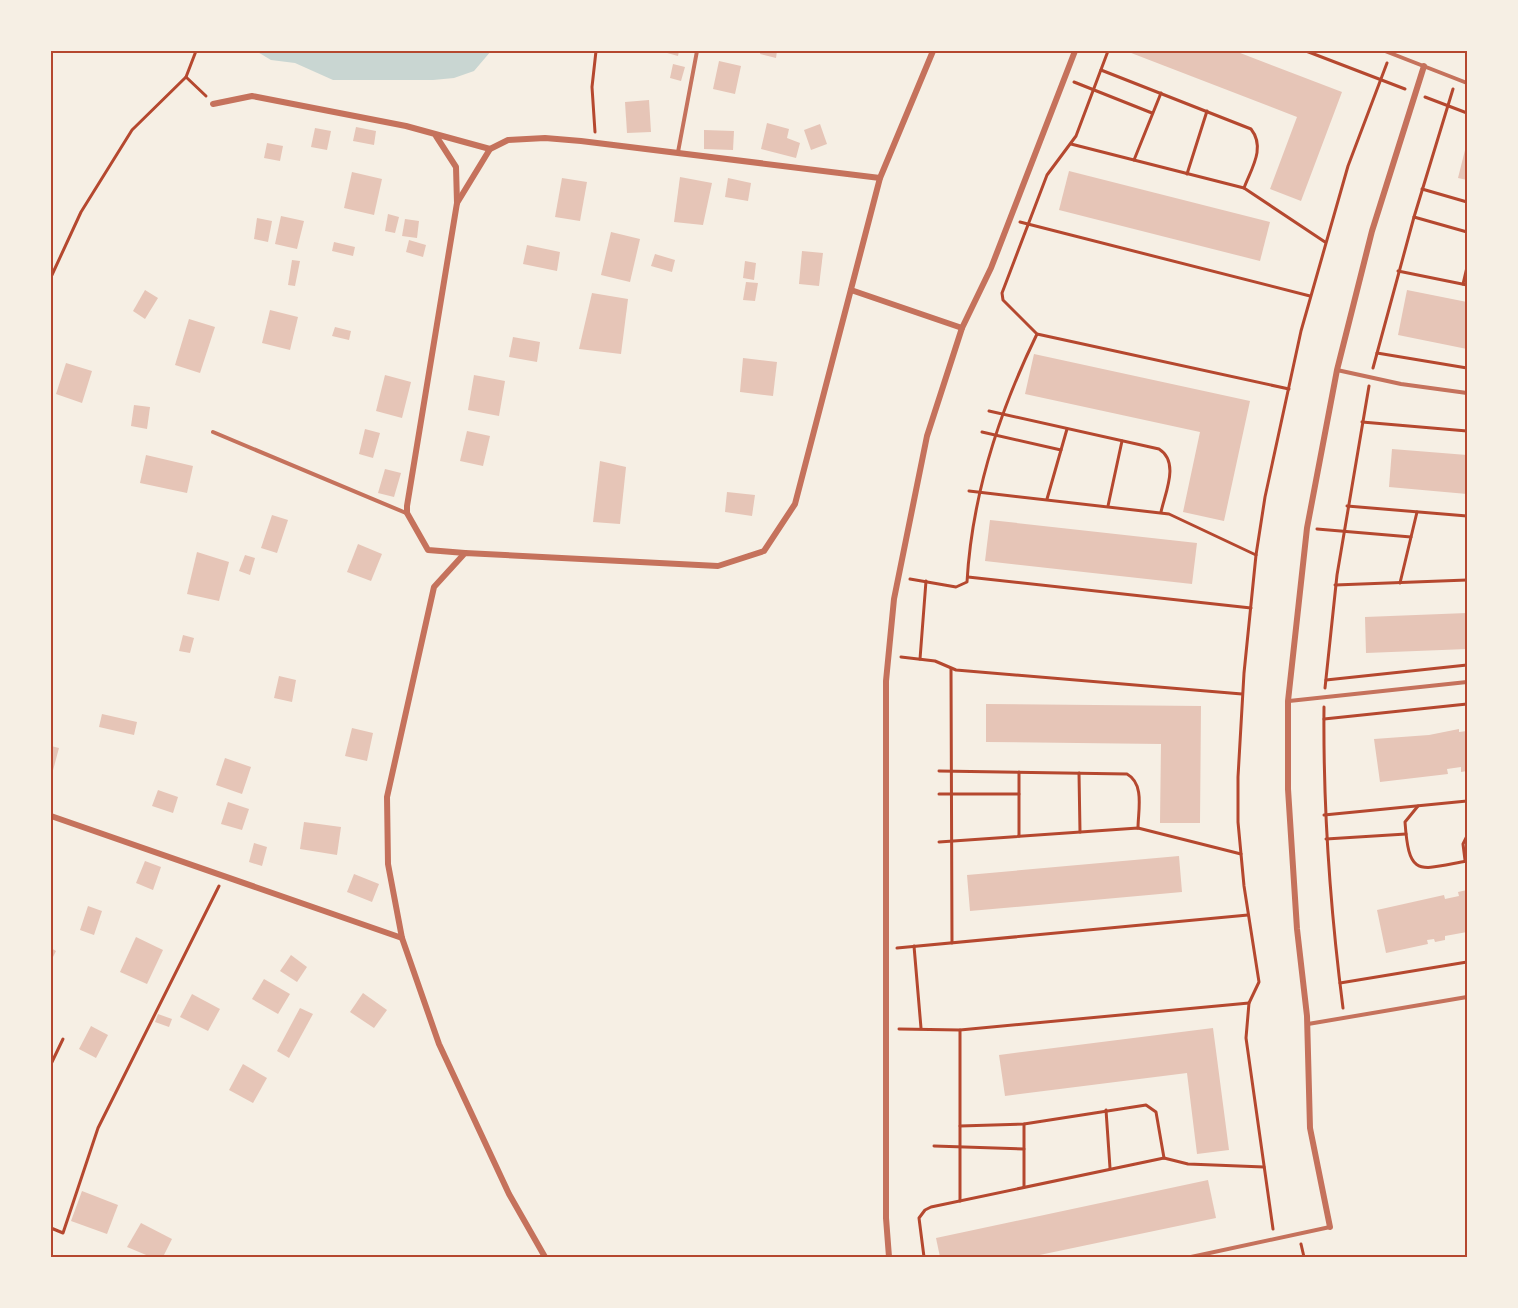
<svg xmlns="http://www.w3.org/2000/svg" width="1518" height="1308" viewBox="0 0 1518 1308" font-family="Manrope,sans-serif">
	<style>
		.water { fill: #c9d6d2 }
		.building { fill: #e6c5b7 }
		.lines { fill: none; stroke-linecap: round; stroke-linejoin: round }
		.path { stroke: #b5482f; stroke-width: 3 }
		.service { stroke: #c5725c; stroke-width: 4 }
		.minor { stroke: #c5725c; stroke-width: 6 }
		.neatline { fill: none; stroke: #b5482f; stroke-width: 2 }
	</style>
	<rect width="100%" height="100%" fill="#f6efe4"/>
	<!-- water -->
	<path class="water" d="M256,51H491L474,71L454,78L433,80H333L295,63L271,60Z"/>
	<!-- building -->
	<g class="building">
		<path d="M660,51H679L678,56Z"/>
		<path d="M761,51H777L776,58L760,54Z"/>
		<path d="M1126,51H1235L1342,92L1301,201L1270,189L1297,117Z"/>
		<path d="M719,61L741,66L735,94L713,89Z"/>
		<path d="M673,64L685,67L681,81L670,78Z"/>
		<path d="M649,100L651,132L627,133L625,102Z"/>
		<path d="M767,123L789,129L787,138L800,143L796,158L761,149Z"/>
		<path d="M820,124L827,144L811,150L804,130Z"/>
		<path d="M356,127L376,131L374,145L353,141Z"/>
		<path d="M315,128L331,131L327,150L311,147Z"/>
		<path d="M704,130L734,131L733,150L704,149Z"/>
		<path d="M267,143L283,146L280,161L264,158Z"/>
		<path d="M1466,146H1467V180L1458,178Z"/>
		<path d="M1069,171L1270,222L1260,261L1059,210Z"/>
		<path d="M352,172L382,179L374,215L344,208Z"/>
		<path d="M680,177L712,183L703,225L674,222Z"/>
		<path d="M562,178L587,182L580,221L555,217Z"/>
		<path d="M728,178L751,183L748,201L725,197Z"/>
		<path d="M388,214L399,217L395,233L385,231Z"/>
		<path d="M281,216L304,221L297,249L275,244Z"/>
		<path d="M257,218L272,221L268,242L254,239Z"/>
		<path d="M405,219L419,221L417,238L402,236Z"/>
		<path d="M611,232L640,239L630,282L601,275Z"/>
		<path d="M409,240L426,245L423,257L406,252Z"/>
		<path d="M334,242L355,247L353,256L332,251Z"/>
		<path d="M527,245L560,252L557,271L523,264Z"/>
		<path d="M802,251L823,253L819,286L799,284Z"/>
		<path d="M655,254L675,260L672,272L651,266Z"/>
		<path d="M292,260L300,261L295,286L288,285Z"/>
		<path d="M745,261L756,263L754,280L743,278Z"/>
		<path d="M746,282L758,283L755,301L743,300Z"/>
		<path d="M145,290L158,298L145,319L133,311Z"/>
		<path d="M1407,290L1467,302V349L1398,335Z"/>
		<path d="M592,293L628,299L621,354L579,349Z"/>
		<path d="M270,310L298,317L290,350L262,343Z"/>
		<path d="M189,319L215,327L200,373L175,365Z"/>
		<path d="M335,327L351,331L349,340L332,336Z"/>
		<path d="M513,337L540,342L537,362L509,357Z"/>
		<path d="M1034,354L1250,401L1224,521L1183,512L1200,432L1025,394Z"/>
		<path d="M743,358L777,362L773,396L740,392Z"/>
		<path d="M66,363L92,371L82,403L56,394Z"/>
		<path d="M385,375L411,382L402,418L376,411Z"/>
		<path d="M474,375L505,381L499,416L468,410Z"/>
		<path d="M134,405L150,407L147,429L131,426Z"/>
		<path d="M365,429L380,433L373,458L359,454Z"/>
		<path d="M467,431L490,436L483,466L460,461Z"/>
		<path d="M1392,449L1467,455V494L1389,487Z"/>
		<path d="M146,455L193,466L187,493L140,483Z"/>
		<path d="M600,461L626,467L620,524L593,522Z"/>
		<path d="M385,469L401,473L394,497L378,493Z"/>
		<path d="M727,492L755,495L752,516L725,512Z"/>
		<path d="M272,515L288,520L277,553L261,548Z"/>
		<path d="M990,520L1197,543L1192,584L985,561Z"/>
		<path d="M358,544L382,554L371,581L347,572Z"/>
		<path d="M197,552L229,562L219,601L187,594Z"/>
		<path d="M245,555L255,558L250,575L239,571Z"/>
		<path d="M1467,613V649L1366,653L1365,617Z"/>
		<path d="M183,635L194,638L190,653L179,651Z"/>
		<path d="M279,676L296,680L292,702L274,698Z"/>
		<path d="M986,704L1201,706L1200,823H1160L1161,744L986,742Z"/>
		<path d="M102,714L137,722L134,735L99,727Z"/>
		<path d="M352,728L373,733L367,761L345,756Z"/>
		<path d="M1459,729V732L1467,731V771L1461,772V767L1447,769L1448,774L1380,782L1374,739L1429,735Z"/>
		<path d="M51,746L59,748L52,774H51Z"/>
		<path d="M225,758L251,767L242,794L216,785Z"/>
		<path d="M158,790L178,797L173,813L152,806Z"/>
		<path d="M228,802L249,809L242,830L221,824Z"/>
		<path d="M304,822L341,827L337,855L300,849Z"/>
		<path d="M254,843L267,847L262,866L249,862Z"/>
		<path d="M1179,856L1182,892L970,911L967,875Z"/>
		<path d="M145,861L161,867L153,890L136,883Z"/>
		<path d="M354,874L379,884L372,902L347,892Z"/>
		<path d="M1467,890V932L1445,936V940L1435,942L1434,939L1427,940L1428,944L1386,953L1377,910L1444,895L1445,899L1459,896L1458,892Z"/>
		<path d="M88,906L102,911L94,935L80,930Z"/>
		<path d="M136,937L163,950L147,984L120,972Z"/>
		<path d="M51,948L56,951L51,961Z"/>
		<path d="M291,955L307,967L297,982L280,971Z"/>
		<path d="M264,979L290,994L278,1014L252,999Z"/>
		<path d="M363,993L387,1010L374,1028L350,1012Z"/>
		<path d="M192,994L220,1009L208,1031L180,1017Z"/>
		<path d="M300,1008L313,1014L289,1058L277,1051Z"/>
		<path d="M158,1014L172,1019L169,1027L155,1022Z"/>
		<path d="M91,1026L108,1035L96,1058L79,1049Z"/>
		<path d="M1213,1028L1229,1150L1197,1154L1187,1073L1005,1096L999,1055Z"/>
		<path d="M243,1064L267,1078L253,1103L229,1090Z"/>
		<path d="M1208,1180L1216,1218L1030,1257H940L936,1238Z"/>
		<path d="M82,1191L118,1205L107,1234L71,1221Z"/>
		<path d="M141,1223L172,1239L163,1257H151L127,1247Z"/>
	</g>
	<g class="lines">
		<!-- path -->
		<g class="path">
			<path d="M196,51L186,77L206,96"/>
			<path d="M1108,51L1076,136L1047,175L1002,293L1003,300L1037,334L1289,389"/>
			<path d="M1306,51L1405,89"/>
			<path d="M1101,70L1251,129C1266,148 1251,169 1244,188"/>
			<path d="M1074,82L1152,113"/>
			<path d="M1425,97L1467,113"/>
			<path d="M595,132L592,87L596,51"/>
			<path d="M1071,144L1244,188L1325,242"/>
			<path d="M1134,160L1161,93"/>
			<path d="M1187,174L1207,111"/>
			<path d="M1422,189L1467,202"/>
			<path d="M1414,217L1467,232"/>
			<path d="M1020,222L1310,296"/>
			<path d="M1398,271L1467,285"/>
			<path d="M51,277L81,212L132,130L186,77"/>
			<path d="M1463,284L1467,267"/>
			<path d="M1377,353L1467,368"/>
			<path d="M1373,368L1414,217L1453,89"/>
			<path d="M989,411L1159,449C1180,462 1165,493 1161,512"/>
			<path d="M1362,422L1467,431"/>
			<path d="M982,432L1061,450"/>
			<path d="M969,491L1169,514L1256,555"/>
			<path d="M1047,499L1067,429"/>
			<path d="M1108,506L1122,441"/>
			<path d="M1347,506L1467,516"/>
			<path d="M1317,529L1411,537"/>
			<path d="M968,577L1251,608"/>
			<path d="M910,579L956,587L967,582C972,495 999,412 1037,334"/>
			<path d="M1400,583L1417,512"/>
			<path d="M1335,585L1467,580"/>
			<path d="M901,657L935,661L956,670L1242,694"/>
			<path d="M920,659L926,581"/>
			<path d="M951,669L952,943"/>
			<path d="M1326,680L1467,665"/>
			<path d="M1325,688L1337,575L1369,386"/>
			<path d="M1324,707C1323,808 1330,907 1343,1008"/>
			<path d="M1324,719L1467,704"/>
			<path d="M939,771L1127,774C1145,784 1138,811 1138,828"/>
			<path d="M1079,773L1080,832"/>
			<path d="M939,794H1019V772"/>
			<path d="M1019,794V836"/>
			<path d="M1418,806L1405,822C1409,878 1418,870 1467,861"/>
			<path d="M1324,815L1467,801"/>
			<path d="M1326,839L1406,834"/>
			<path d="M939,842L1138,828L1241,854"/>
			<path d="M1465,860L1463,844L1467,836"/>
			<path d="M914,946L921,1028"/>
			<path d="M897,948L1248,915"/>
			<path d="M1340,983L1467,962"/>
			<path d="M899,1029L960,1030L1249,1003"/>
			<path d="M960,1030V1201"/>
			<path d="M51,1064L63,1039"/>
			<path d="M1106,1110L1110,1168"/>
			<path d="M960,1126L1024,1124L1146,1105L1156,1112L1164,1158"/>
			<path d="M934,1146L1024,1149"/>
			<path d="M1024,1187V1124"/>
			<path d="M51,1228L63,1233L98,1128L219,886"/>
			<path d="M1273,1229L1246,1038L1249,1003L1259,982L1244,886L1238,822V777L1244,673L1256,555L1265,497L1301,331L1348,166L1387,63"/>
			<path d="M1301,1244L1304,1257"/>
			<path d="M924,1257L919,1218L925,1210L931,1207L1164,1158L1188,1164L1264,1167"/>
		</g>
		<!-- service -->
		<g class="service">
			<path d="M1385,51L1467,83"/>
			<path d="M678,152L697,51"/>
			<path d="M1337,370L1401,384L1467,393"/>
			<path d="M213,432L406,513"/>
			<path d="M1289,701L1467,682"/>
			<path d="M1308,1024L1467,997"/>
			<path d="M1191,1257L1330,1227"/>
		</g>
		<!-- minor -->
		<g class="minor">
			<path d="M213,104L252,96L406,126L490,149"/>
			<path d="M436,136L456,167L457,203"/>
			<path d="M851,290L962,328"/>
			<path d="M465,553L428,550L407,513V506L457,203L490,149L508,140L545,138L581,141L880,178"/>
			<path d="M51,816L402,938"/>
			<path d="M1330,1227L1310,1128L1307,1016L1297,929L1288,789V701L1307,528L1337,370L1372,231L1424,66"/>
			<path d="M545,1257L509,1194L439,1044L402,938L388,864L387,797L434,587L465,553L718,566L764,551L795,504L880,178L933,51"/>
			<path d="M889,1257L886,1218V681L894,599L927,436L962,328L991,268L1075,51"/>
		</g>
	</g>
	<!-- border -->
	<rect width="1518" height="1308" fill="none" stroke="#f6efe4" stroke-width="105"/>
	<rect x="52" y="52" width="1414" height="1204" class="neatline"/>
</svg>
